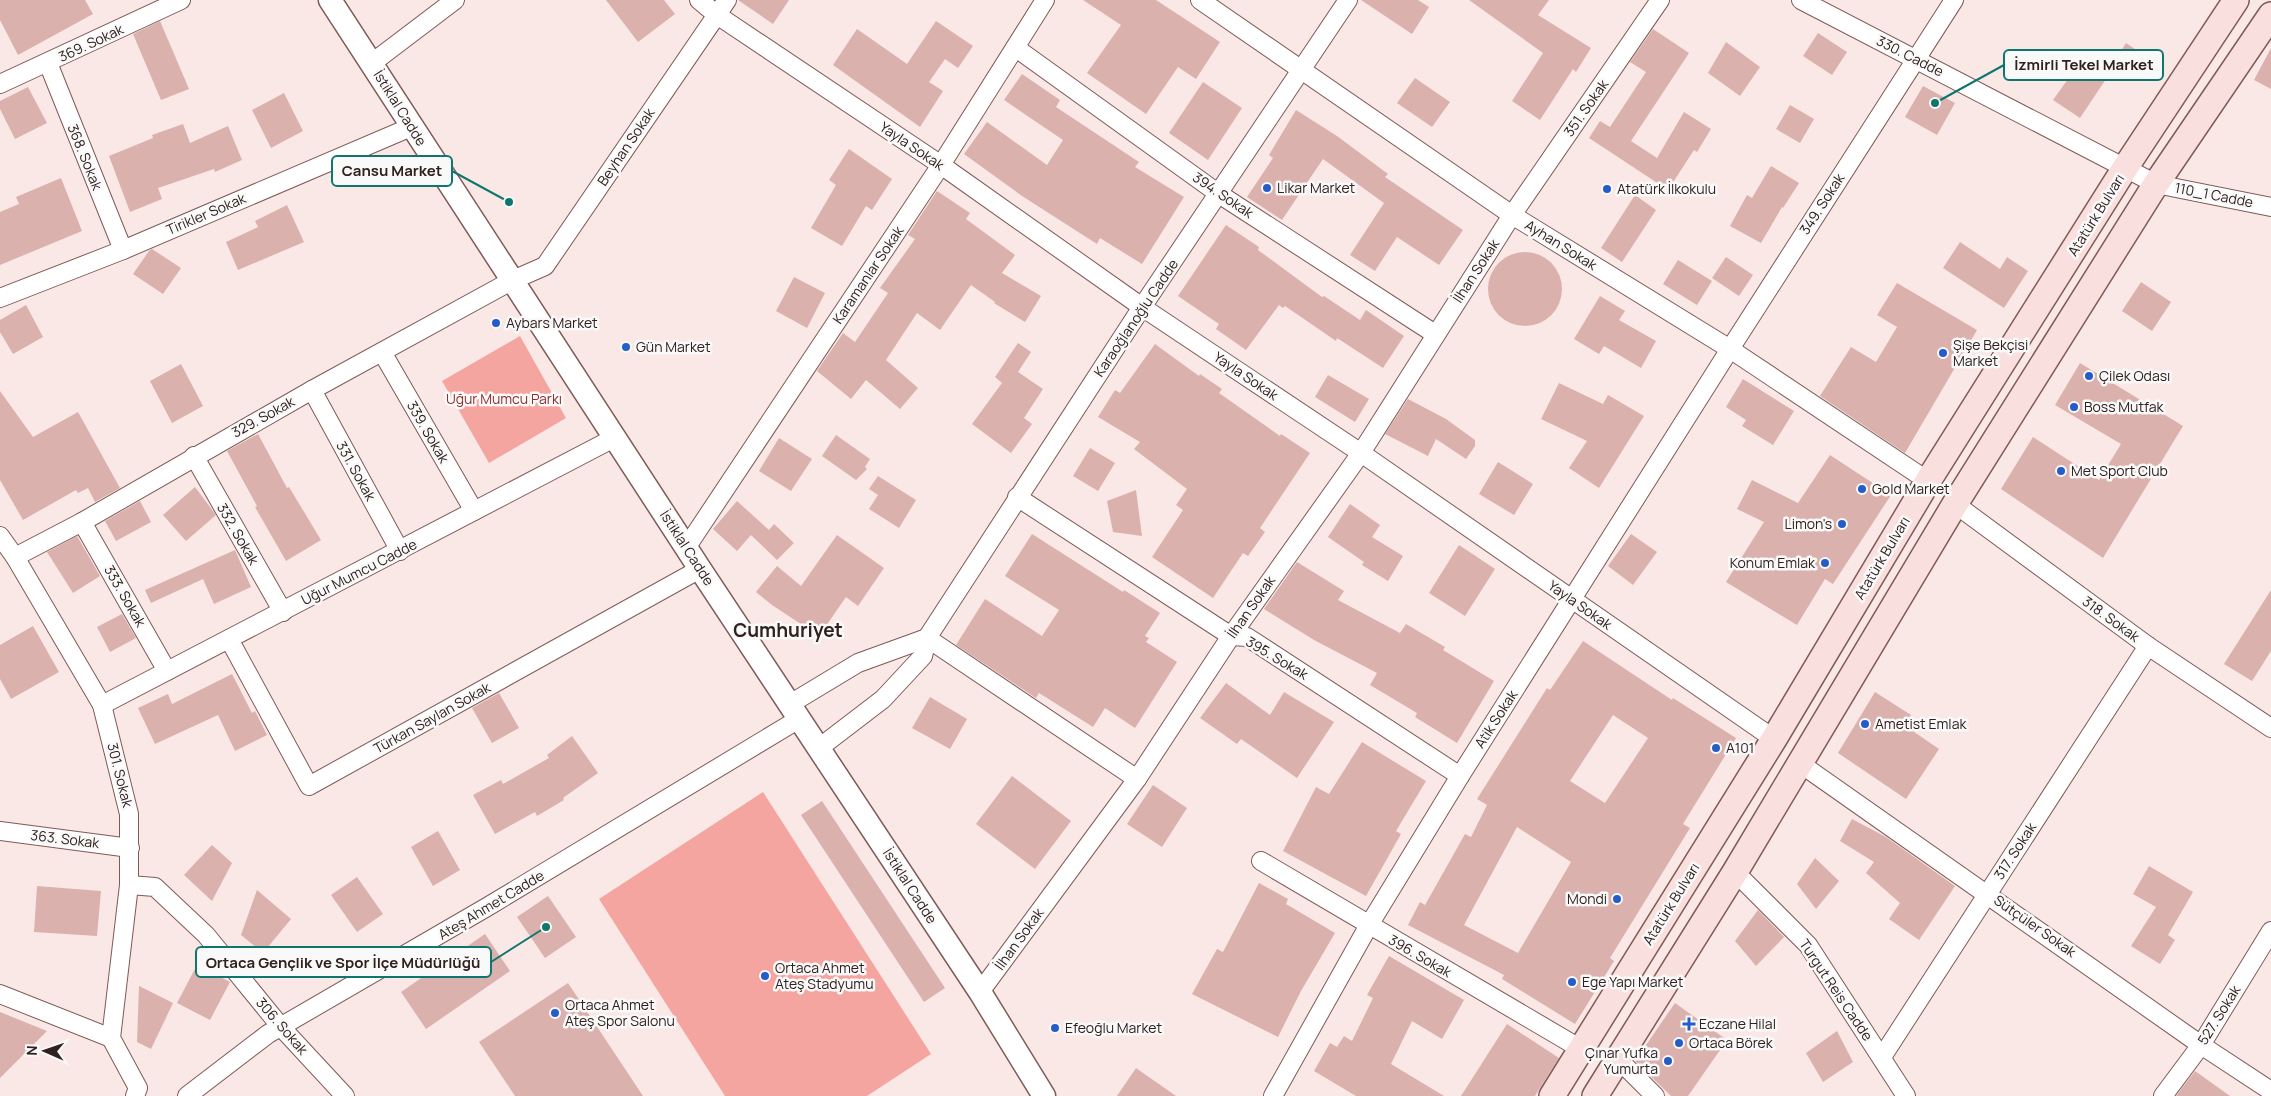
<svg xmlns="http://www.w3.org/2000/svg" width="2271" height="1096" viewBox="0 0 2271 1096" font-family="Manrope,sans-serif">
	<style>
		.green { fill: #f4a59f }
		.building { fill: #dbb1ad; fill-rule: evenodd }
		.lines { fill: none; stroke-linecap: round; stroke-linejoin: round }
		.minor-casing { stroke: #7f5a56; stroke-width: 20 }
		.tertiary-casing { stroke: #7f5a56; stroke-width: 25 }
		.secondary-casing { stroke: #7f5a56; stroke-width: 28 }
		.minor { stroke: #fff; stroke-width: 18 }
		.tertiary { stroke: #fff; stroke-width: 22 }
		.secondary { stroke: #f9e0de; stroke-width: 25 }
		.poi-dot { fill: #245cc9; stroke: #f9f9f9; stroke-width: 2 }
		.labels { text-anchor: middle; stroke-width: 5; stroke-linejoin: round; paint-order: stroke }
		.street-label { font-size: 14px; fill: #30201e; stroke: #f9f9f9 }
		.poi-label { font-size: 14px; fill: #30201e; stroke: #f9f9f9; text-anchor: start }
		.park-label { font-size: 14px; fill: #8f2f2d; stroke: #f9f9f9 }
		.district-label { font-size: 19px; font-weight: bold; fill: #30201e; stroke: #f9f9f9 }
		.leader { fill: none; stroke: #0f766e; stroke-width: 2 }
		.callout-dot { fill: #0f766e; stroke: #f9f9f9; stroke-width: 2 }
		.callout { fill: #f9f9f9; stroke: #0f766e; stroke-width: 2 }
		.callout-label { font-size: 15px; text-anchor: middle; font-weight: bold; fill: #30201e }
	</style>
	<rect width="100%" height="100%" fill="#fae8e6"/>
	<!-- green -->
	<g class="green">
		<path d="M520,336L566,418L489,463L442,381Z"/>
		<path d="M763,792L931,1054L867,1096H725L599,899Z"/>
	</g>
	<!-- building -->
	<g class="building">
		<path d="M0,0H85L93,14L18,55L0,20Z"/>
		<path d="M606,0H664L675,14L638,42Z"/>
		<path d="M738,0H789L773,24Z"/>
		<path d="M1083,0H1156L1220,42L1196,79L1178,67L1146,114L1087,73L1121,25Z"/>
		<path d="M1361,0H1418L1429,7L1412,34Z"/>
		<path d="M1469,0H1549L1538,15L1591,48L1576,72L1573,69L1540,120L1512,101L1543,53Z"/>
		<path d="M160,21L189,89L161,100L133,34Z"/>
		<path d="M936,21L973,46L958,68L945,59L929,82L943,91L920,127L833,65L857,29L907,64Z"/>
		<path d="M1653,29L1689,53L1631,141L1657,158L1684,112L1711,129L1697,152L1694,150L1668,190L1589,138L1600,121L1610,127L1646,72L1630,62Z"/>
		<path d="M1818,33L1847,52L1832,75L1803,56Z"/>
		<path d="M1726,42L1760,67L1740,96L1708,73Z"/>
		<path d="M2126,43L2157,64L2147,80L2116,59Z"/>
		<path d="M2271,48V89L2254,80Z"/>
		<path d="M2083,58L2108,76L2080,118L2053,100Z"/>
		<path d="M1022,74L1060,100L1056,107L1139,162L1135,167L1184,197L1142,264L1100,238L1097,244L1022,196L964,154L987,122L1047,165L1063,140L1004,100Z"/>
		<path d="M1415,78L1450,102L1432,127L1397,103Z"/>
		<path d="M1203,82L1242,108L1208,160L1169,133Z"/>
		<path d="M1923,86L1955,103L1937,135L1905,117Z"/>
		<path d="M28,87L47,123L15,139L0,109V101Z"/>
		<path d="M284,93L303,131L271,148L252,110Z"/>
		<path d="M1790,105L1814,119L1800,143L1776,129Z"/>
		<path d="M1296,110L1337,136L1388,174L1385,177L1463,230L1439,265L1397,237L1375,271L1350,255L1384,203L1323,159L1282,220L1247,197L1273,158L1269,155Z"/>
		<path d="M183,124L190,143L228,126L242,160L215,172L214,169L158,188L162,199L130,212L109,156L153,138L152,135Z"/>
		<path d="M849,149L892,179L872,210L866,206L842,246L811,228L836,185L829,180Z"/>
		<path d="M1771,166L1799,183L1783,208L1782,207L1761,243L1730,226L1747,195L1752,198Z"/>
		<path d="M61,178L82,231L0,265V212L19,204L16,197Z"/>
		<path d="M937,191L970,213L966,219L1015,255L1002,273L1041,296L1025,322L994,303L995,302L971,285L940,330L917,313L886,360L918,388L900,409L866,380L851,399L817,371L843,333L855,342L888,293L880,288L915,239L908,235Z"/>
		<path d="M1635,195L1656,210L1622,262L1601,248Z"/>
		<path d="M287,205L304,242L238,270L226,242L258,227L255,221Z"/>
		<path d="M1226,225L1259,247L1258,250L1322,297L1324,296L1360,320L1366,310L1404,336L1383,368L1337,338L1336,341L1285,306L1283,308L1279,305L1246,350L1216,329L1219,324L1178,296Z"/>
		<path d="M1960,242L2000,269L2007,257L2028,271L2004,308L1943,268Z"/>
		<path d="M152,249L181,268L163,294L133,274L149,251Z"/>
		<circle cx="1525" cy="289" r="37"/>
		<path d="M1726,257L1753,275L1739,296L1712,278Z"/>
		<path d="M1678,260L1712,281L1697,305L1663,284Z"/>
		<path d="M794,277L825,293L807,328L776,311Z"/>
		<path d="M2141,282L2171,302L2152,331L2122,311Z"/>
		<path d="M1897,283L1977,330L1905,453L1820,396L1851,347L1876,362L1897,327L1877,315Z"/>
		<path d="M1600,296L1625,311L1619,320L1656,341L1641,368L1604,346L1599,354L1574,339Z"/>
		<path d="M26,305L43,337L13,354L0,332V320Z"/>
		<path d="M1018,343L1031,352L1018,372L1043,389L1024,418L1032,424L1011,453L972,424L1002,383L995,377Z"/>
		<path d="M1155,344L1199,376L1200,374L1222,389L1219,393L1280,436L1281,434L1310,453L1260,528L1265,532L1248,556L1243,553L1213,598L1152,557L1183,510L1176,505L1187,489L1134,449L1140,442L1098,417L1115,390L1120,393Z"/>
		<path d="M2080,363L2183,426L2103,558L2001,489L2033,437L2099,480L2121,444L2055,405Z"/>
		<path d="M181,364L203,406L172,423L150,381Z"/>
		<path d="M1328,375L1369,399L1355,422L1315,397Z"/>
		<path d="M1743,379L1794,411L1773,445L1742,426L1746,420L1726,407Z"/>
		<path d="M1559,383L1603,404L1608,395L1644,416L1599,488L1569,468L1587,441L1541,419Z"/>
		<path d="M0,391L33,437L78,412L120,488L95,502L88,488L78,493L76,490L23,520L0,480Z"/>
		<path d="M1408,399L1446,419L1475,440V446L1466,459L1436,439L1428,456L1385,434Z"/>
		<path d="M258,434L287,488L289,487L321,540L286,561L255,507L257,506L227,451Z"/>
		<path d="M836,435L870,459L865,467L867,469L856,480L822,456Z"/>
		<path d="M779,438L812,459L791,491L759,471Z"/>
		<path d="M1090,448L1115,463L1098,491L1073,476Z"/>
		<path d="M1830,455L1891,495L1833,584L1825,579L1797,625L1726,582L1764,522L1737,509L1752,480L1798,503Z"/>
		<path d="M1498,462L1533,484L1514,515L1479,494Z"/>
		<path d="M878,476L916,500L899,528L869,509L878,495L869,489Z"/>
		<path d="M195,487L216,515L186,541L163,515Z"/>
		<path d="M1136,490L1142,536L1113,532L1107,501Z"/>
		<path d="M140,501L151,522L116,541L105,521Z"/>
		<path d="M737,501L769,530L774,524L794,543L777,560L751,535L737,551L713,529Z"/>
		<path d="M1350,504L1380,525L1372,537L1403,556L1388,581L1362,565L1364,562L1328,537Z"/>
		<path d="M1032,534L1123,592L1124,590L1160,613L1145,636L1149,638L1146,642L1177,662L1135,728L1105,708L1093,727L1039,693L1036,698L956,645L985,599L1042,636L1059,610L1005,576Z"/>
		<path d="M1631,534L1657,552L1633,585L1608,566Z"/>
		<path d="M837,535L884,568L858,606L846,597L819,636L772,605L756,592L777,566L801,586Z"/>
		<path d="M77,536L100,576L73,593L47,552Z"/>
		<path d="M1459,545L1495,569L1465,616L1429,593Z"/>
		<path d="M235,550L251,587L214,604L203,579L151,603L145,590Z"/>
		<path d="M1297,562L1344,591L1338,600L1400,633L1406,624L1445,647L1443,650L1494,681L1457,743L1415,717L1417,713L1370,685L1377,673L1314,640L1264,609Z"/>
		<path d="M2271,590V651L2252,681L2224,664Z"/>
		<path d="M122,614L136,638L110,652L97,627Z"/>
		<path d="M33,626L59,672L11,699L0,679V645Z"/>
		<path d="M1583,641L1672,700L1673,698L1736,738L1683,824L1690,828L1610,958L1614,961L1575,1024L1502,979L1504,975L1408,925L1420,902L1425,905L1465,834L1471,837L1487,805L1477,799L1547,688L1550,690ZM1613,715L1648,738L1605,803L1570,781ZM1517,827L1571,862L1518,953L1464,925Z"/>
		<path d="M232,674L252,713L255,711L267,735L235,751L218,715L155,744L138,708L168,694L172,704Z"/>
		<path d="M1226,683L1270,715L1284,692L1334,722L1297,778L1241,739L1237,744L1200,718Z"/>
		<path d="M1875,692L1911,715L1904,725L1939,749L1906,799L1838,753Z"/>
		<path d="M499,693L519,728L492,743L472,708Z"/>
		<path d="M930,697L967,719L950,749L912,728Z"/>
		<path d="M572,736L598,773L563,798L564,800L537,816L535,812L495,834L473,795L501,780L503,784L549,758L547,755Z"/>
		<path d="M1362,742L1426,781L1396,831L1401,834L1366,896L1283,851L1316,787L1329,794Z"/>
		<path d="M1012,776L1071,821L1035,869L976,824Z"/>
		<path d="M1153,785L1187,808L1162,847L1127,824Z"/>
		<path d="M822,801L945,988L924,1002L801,815Z"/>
		<path d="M1852,819L1886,837L1955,886L1919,940L1889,919L1900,903L1866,873L1874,862L1840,841Z"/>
		<path d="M438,831L460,870L433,886L411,847Z"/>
		<path d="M212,845L232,863L212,901L184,875Z"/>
		<path d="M1815,858L1839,881L1816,909L1797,884Z"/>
		<path d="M2149,866L2193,892L2168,935L2175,940L2160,964L2131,946L2156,907L2133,894Z"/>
		<path d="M357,877L383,914L357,932L331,895Z"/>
		<path d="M1259,883L1288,899L1286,904L1335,933L1301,991L1278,1037L1192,994L1217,949L1223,952Z"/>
		<path d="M37,886L101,891L97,936L34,932Z"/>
		<path d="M257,890L291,919L263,953L241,935Z"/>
		<path d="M548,896L576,937L545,958L517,917Z"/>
		<path d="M1758,910L1784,937L1756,966L1735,941Z"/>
		<path d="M485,934L510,971L426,1029L401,992Z"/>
		<path d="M1389,956L1464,1000L1442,1039L1412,1021L1391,1064L1444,1096H1356L1314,1071L1330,1043L1337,1047L1344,1036L1352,1041L1373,998L1367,995Z"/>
		<path d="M197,965L230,982L210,1020L177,1003Z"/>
		<path d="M568,983L643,1096H515L479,1042Z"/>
		<path d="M139,986L173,1003L151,1049L137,1042Z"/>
		<path d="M1675,1003L1727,1040L1688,1096H1671L1635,1061Z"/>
		<path d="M0,1012L47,1031L0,1078Z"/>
		<path d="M1507,1024L1559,1058L1535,1096H1461Z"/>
		<path d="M1837,1031L1853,1062L1823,1082L1806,1053Z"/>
		<path d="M1136,1068L1176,1096H1117Z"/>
		<path d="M2195,1071L2230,1096H2176Z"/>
	</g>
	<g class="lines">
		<defs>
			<g id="minor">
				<path d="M699,0L717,15L941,165L1142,307L1361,453L1774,739"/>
				<path d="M1200,0L1512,215L1730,349L1928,481"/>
				<path d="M1801,0L2156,184L2271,207"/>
				<path d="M1016,48L1219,194L1435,334"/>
				<path d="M48,63L123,250"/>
				<path d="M372,63L455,0"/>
				<path d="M0,84L181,0"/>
				<path d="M0,298L123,250L411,127"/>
				<path d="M382,352L474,511"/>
				<path d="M312,390L400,551"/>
				<path d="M194,456L283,612"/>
				<path d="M1017,497L1231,636L1247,637L1460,776"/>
				<path d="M1955,504L2148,646L2271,728"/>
				<path d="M82,522L167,671"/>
				<path d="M0,536L15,557L102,705L129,814V885L111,1038L138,1088L135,1096"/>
				<path d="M686,548L941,165L1045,0"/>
				<path d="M15,557L82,522L312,390L513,280L545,266L727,0"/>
				<path d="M927,638L1137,779"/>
				<path d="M229,639L309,786L700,569"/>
				<path d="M790,704L858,663L927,638"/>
				<path d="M102,705L616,437"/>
				<path d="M819,748L883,699L923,656L927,638L1142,307L1348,0"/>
				<path d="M1798,762L2201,1045L2271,1091"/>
				<path d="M0,831L130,848"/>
				<path d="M1261,861L1581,1049"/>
				<path d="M1735,872L1808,945L1906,1096"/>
				<path d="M129,885L155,887L206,935L281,1027L345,1096"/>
				<path d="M980,992L1137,779L1231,636L1361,453L1512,215L1660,0"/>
				<path d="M0,994L111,1038"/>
				<path d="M1882,1057L2148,646"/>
				<path d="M1618,1059L1655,1096"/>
				<path d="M187,1096L268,1034L487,907L799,719"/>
				<path d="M1273,1096L1369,925L1460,776L1730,349L1954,0"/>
				<path d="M2163,1096L2201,1045L2271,931"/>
			</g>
			<path id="tertiary" d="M330,0L700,569L980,992L1044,1096"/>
			<g id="secondary">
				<path d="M1552,1096L1774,739L1928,481L2125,168L2236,0"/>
				<path d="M1595,1096L1735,872L1955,504L2156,184L2271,15"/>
			</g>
		</defs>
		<!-- minor casing -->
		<use href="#minor" class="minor-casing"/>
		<!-- tertiary casing -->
		<use href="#tertiary" class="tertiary-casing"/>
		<!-- secondary casing -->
		<use href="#secondary" class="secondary-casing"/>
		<!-- minor -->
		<use href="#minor" class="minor"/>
		<!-- tertiary -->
		<use href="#tertiary" class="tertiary"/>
		<!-- secondary -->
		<use href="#secondary" class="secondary"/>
	</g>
	<!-- markers -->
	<g class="poi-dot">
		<circle cx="1267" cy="188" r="5"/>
		<circle cx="1607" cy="189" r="5"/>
		<circle cx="496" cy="323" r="5"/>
		<circle cx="626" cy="347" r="5"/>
		<circle cx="1943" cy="353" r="5"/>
		<circle cx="2089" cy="376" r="5"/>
		<circle cx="2074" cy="407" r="5"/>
		<circle cx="2061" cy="471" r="5"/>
		<circle cx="1862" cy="489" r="5"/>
		<circle cx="1842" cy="524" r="5"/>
		<circle cx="1825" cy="563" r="5"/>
		<circle cx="1865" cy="724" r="5"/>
		<circle cx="1716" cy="748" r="5"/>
		<circle cx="1617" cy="899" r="5"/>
		<circle cx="765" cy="976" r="5"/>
		<circle cx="1572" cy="982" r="5"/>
		<circle cx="555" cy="1013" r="5"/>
		<path d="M1686.5 1016.5h5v5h5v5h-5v5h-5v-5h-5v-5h5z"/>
		<circle cx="1055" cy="1028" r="5"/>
		<circle cx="1679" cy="1043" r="5"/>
		<circle cx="1668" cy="1061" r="5"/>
	</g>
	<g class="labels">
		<!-- street labels -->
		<g class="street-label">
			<text transform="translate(91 43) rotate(-25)" y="5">369. Sokak</text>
			<text transform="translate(1910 56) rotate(27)" y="5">330. Cadde</text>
			<text transform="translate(400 108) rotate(58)" y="5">İstiklal Cadde</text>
			<text transform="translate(1586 108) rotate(-55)" y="5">351. Sokak</text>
			<text transform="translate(912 146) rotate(34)" y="5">Yayla Sokak</text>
			<text transform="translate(626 147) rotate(-56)" y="5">Beyhan Sokak</text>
			<text transform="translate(85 157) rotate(68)" y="5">368. Sokak</text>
			<text transform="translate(1223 195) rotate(34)" y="5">394. Sokak</text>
			<text transform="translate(2214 195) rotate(11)" y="5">110_1 Cadde</text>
			<text transform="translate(1822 204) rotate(-57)" y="5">349. Sokak</text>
			<text transform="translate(206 214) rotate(-23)" y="5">Tirikler Sokak</text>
			<text transform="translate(2096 215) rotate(-58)" y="5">Atatürk Bulvarı</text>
			<text transform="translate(1561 245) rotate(32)" y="5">Ayhan Sokak</text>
			<text transform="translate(1476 271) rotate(-57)" y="5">İlhan Sokak</text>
			<text transform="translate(868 275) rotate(-56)" y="5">Karamanlar Sokak</text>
			<text transform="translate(1136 318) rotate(-56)" y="5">Karaoğlanoğlu Cadde</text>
			<text transform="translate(1246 376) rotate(34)" y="5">Yayla Sokak</text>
			<text transform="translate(263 417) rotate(-29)" y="5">329. Sokak</text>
			<text transform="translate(428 432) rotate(60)" y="5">339. Sokak</text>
			<text transform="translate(356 471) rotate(61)" y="5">331. Sokak</text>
			<text transform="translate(238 534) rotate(60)" y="5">332. Sokak</text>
			<text transform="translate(687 548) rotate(57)" y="5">İstiklal Cadde</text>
			<text transform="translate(1882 558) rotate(-59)" y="5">Atatürk Bulvarı</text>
			<text transform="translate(359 572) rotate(-27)" y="5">Uğur Mumcu Cadde</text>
			<text transform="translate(125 596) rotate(60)" y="5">333. Sokak</text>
			<text transform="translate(1580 605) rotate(35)" y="5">Yayla Sokak</text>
			<text transform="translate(1251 607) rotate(-55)" y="5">İlhan Sokak</text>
			<text transform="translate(2111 619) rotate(36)" y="5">318. Sokak</text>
			<text transform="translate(1277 658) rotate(31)" y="5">395. Sokak</text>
			<text transform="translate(432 718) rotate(-29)" y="5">Türkan Saylan Sokak</text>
			<text transform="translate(1496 719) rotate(-57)" y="5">Atik Sokak</text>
			<text transform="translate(120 775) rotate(76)" y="5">301. Sokak</text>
			<text transform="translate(65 839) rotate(7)" y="5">363. Sokak</text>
			<text transform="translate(2015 851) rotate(-57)" y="5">317. Sokak</text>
			<text transform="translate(910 886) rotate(57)" y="5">İstiklal Cadde</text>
			<text transform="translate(1671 904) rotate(-58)" y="5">Atatürk Bulvarı</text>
			<text transform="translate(491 905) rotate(-31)" y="5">Ateş Ahmet Cadde</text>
			<text transform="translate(2035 926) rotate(35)" y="5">Sütçüler Sokak</text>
			<text transform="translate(1019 939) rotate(-54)" y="5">İlhan Sokak</text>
			<text transform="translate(1420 956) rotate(30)" y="5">396. Sokak</text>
			<text transform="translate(1836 990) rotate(56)" y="5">Turgut Reis Cadde</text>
			<text transform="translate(2219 1015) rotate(-58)" y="5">527. Sokak</text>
			<text transform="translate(282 1026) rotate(49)" y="5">306. Sokak</text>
		</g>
		<!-- poi labels -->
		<g class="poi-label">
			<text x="1277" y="193">Likar Market</text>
			<text x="1617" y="194">Atatürk İlkokulu</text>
			<text x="506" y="328">Aybars Market</text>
			<text x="1953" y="350">Şişe Bekçisi<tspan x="1953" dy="16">Market</tspan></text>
			<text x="636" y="352">Gün Market</text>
			<text x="2099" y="381">Çilek Odası</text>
			<text x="2084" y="412">Boss Mutfak</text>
			<text x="2071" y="476">Met Sport Club</text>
			<text x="1872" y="494">Gold Market</text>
			<text x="1832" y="529" text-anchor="end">Limon's</text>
			<text x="1815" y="568" text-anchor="end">Konum Emlak</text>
			<text x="1875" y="729">Ametist Emlak</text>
			<text x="1726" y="753">A101</text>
			<text x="1607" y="904" text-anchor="end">Mondi</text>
			<text x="775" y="973">Ortaca Ahmet<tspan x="775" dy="16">Ateş Stadyumu</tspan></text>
			<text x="1582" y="987">Ege Yapı Market</text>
			<text x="565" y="1010">Ortaca Ahmet<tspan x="565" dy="16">Ateş Spor Salonu</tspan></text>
			<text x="1699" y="1029">Eczane Hilal</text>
			<text x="1065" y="1033">Efeoğlu Market</text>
			<text x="1689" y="1048">Ortaca Börek</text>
			<text x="1658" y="1058" text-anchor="end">Çınar Yufka<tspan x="1658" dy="16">Yumurta</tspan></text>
		</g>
		<!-- park labels -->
		<g class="park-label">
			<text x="504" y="404">Uğur Mumcu Parkı</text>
		</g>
		<!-- district labels -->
		<g class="district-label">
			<text x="788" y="637">Cumhuriyet</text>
		</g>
	</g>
	<!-- callouts -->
	<path class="leader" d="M1935 103L2004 65M509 202L452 171M546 927L491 962"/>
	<g class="callout-dot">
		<circle cx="1935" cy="103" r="5"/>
		<circle cx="509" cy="202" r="5"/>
		<circle cx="546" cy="927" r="5"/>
	</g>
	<g class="callout">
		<rect x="2004" y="50" width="159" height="30" rx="5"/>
		<rect x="332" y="156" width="120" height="30" rx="5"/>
		<rect x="196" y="947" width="295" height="30" rx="5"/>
	</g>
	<g class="callout-label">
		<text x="2084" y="70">İzmirli Tekel Market</text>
		<text x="392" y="176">Cansu Market</text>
		<text x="343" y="968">Ortaca Gençlik ve Spor İlçe Müdürlüğü</text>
	</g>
	<!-- north arrow -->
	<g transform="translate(45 1051) rotate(272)" stroke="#f9f9f9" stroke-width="4" paint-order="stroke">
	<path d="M0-4L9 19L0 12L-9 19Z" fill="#30201e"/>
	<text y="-8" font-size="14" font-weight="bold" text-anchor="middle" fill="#30201e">N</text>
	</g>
</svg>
